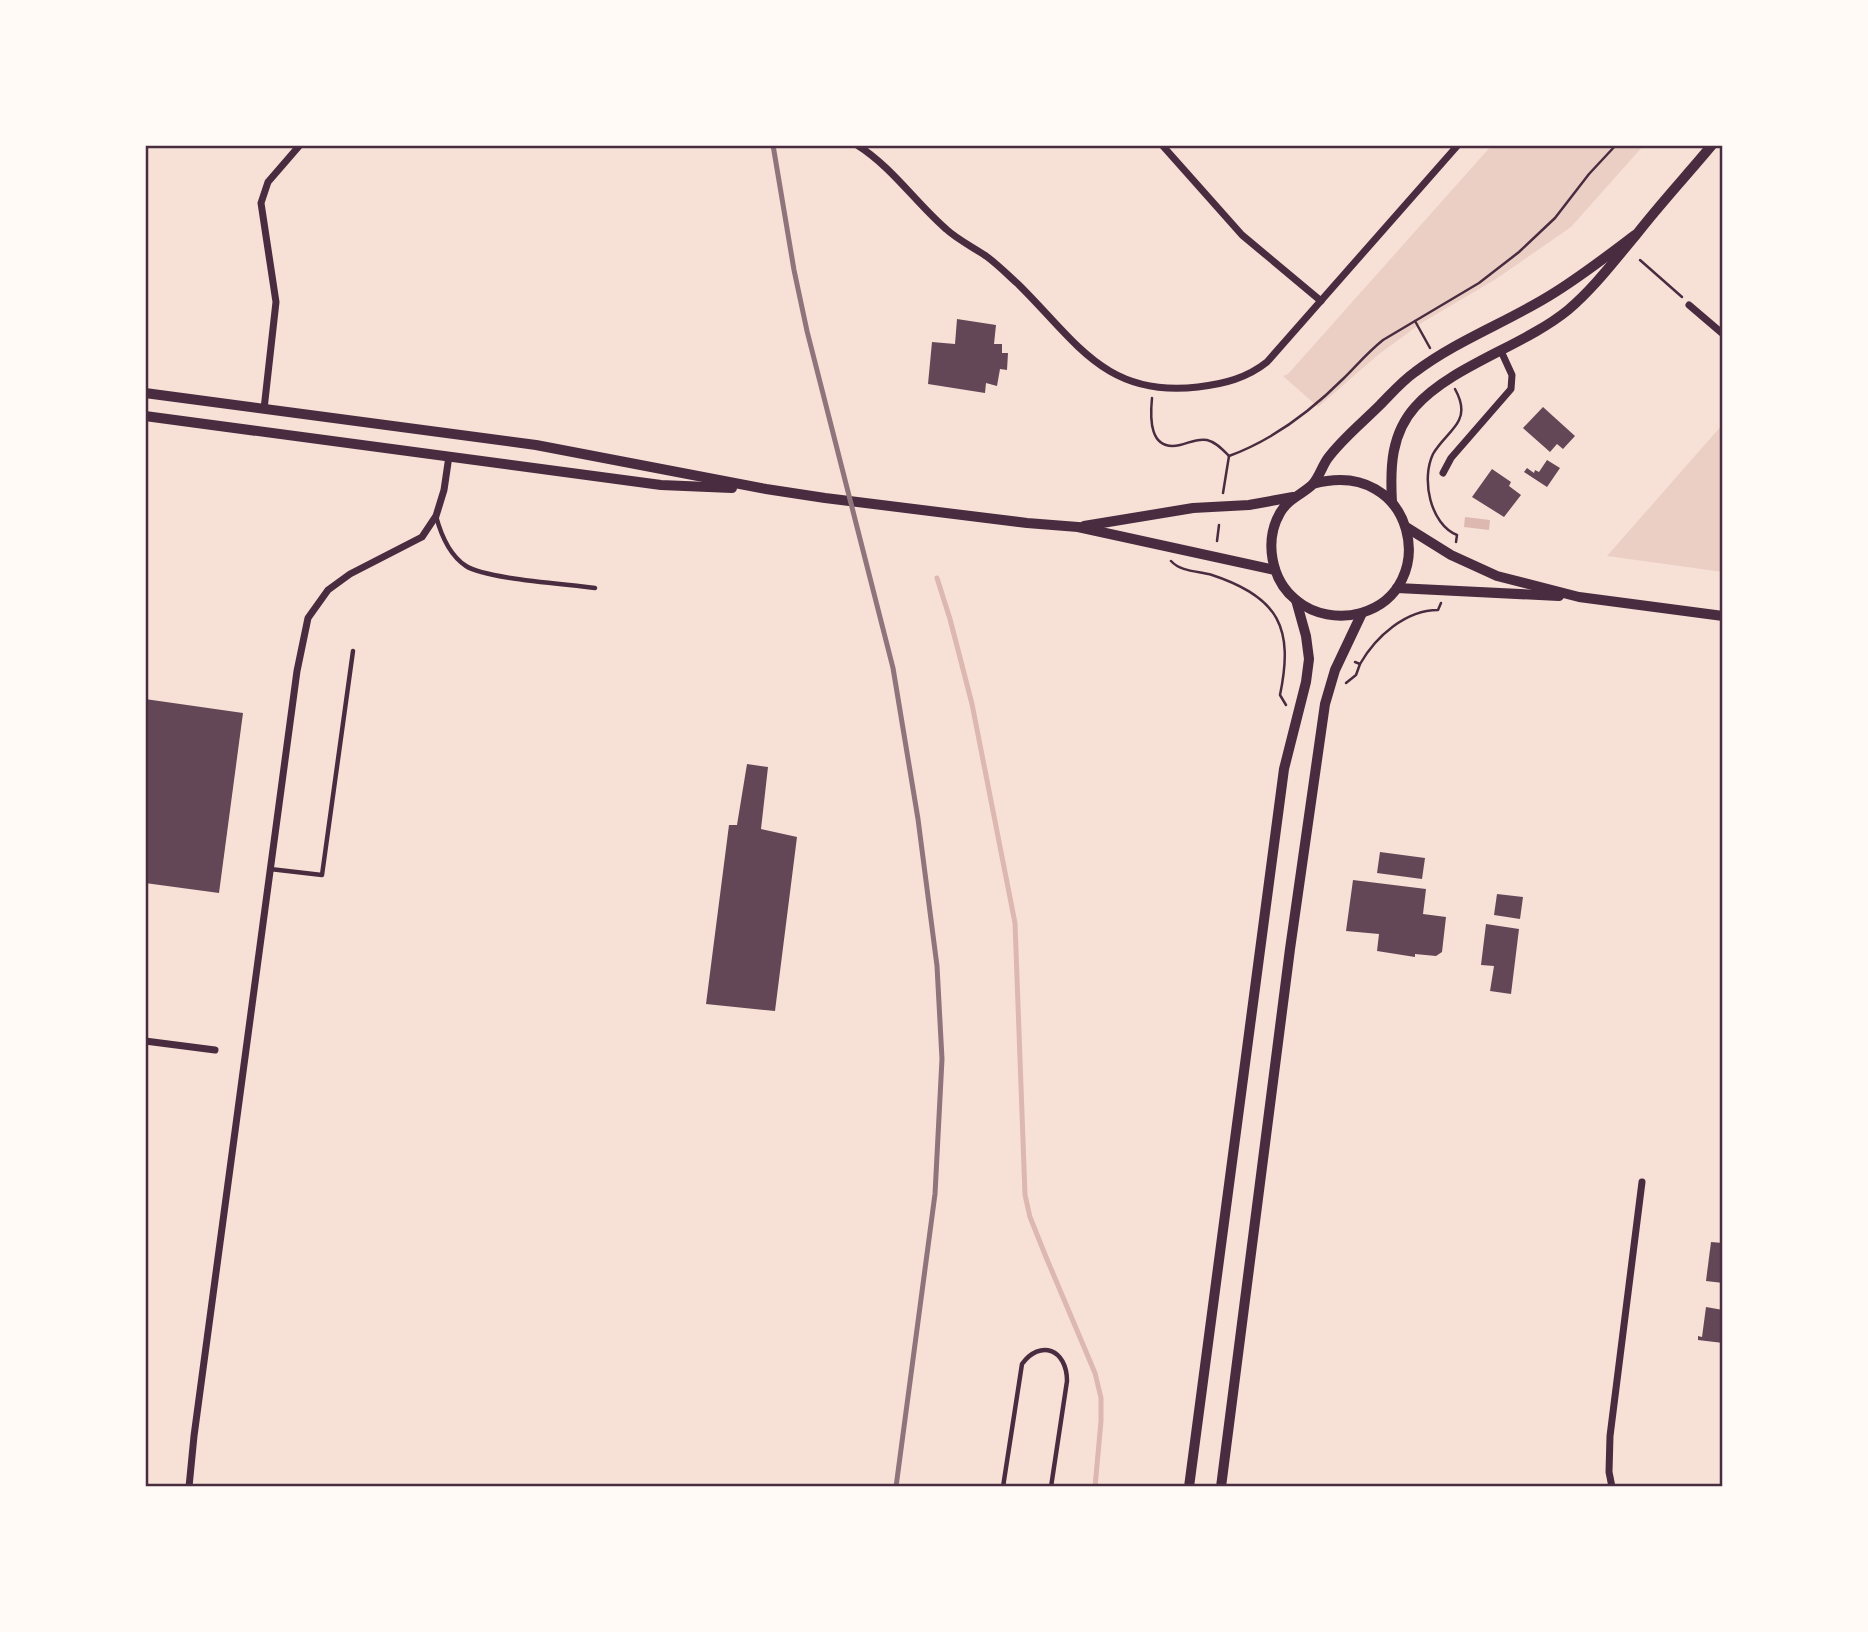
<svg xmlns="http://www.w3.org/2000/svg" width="1868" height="1632" viewBox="0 0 1868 1632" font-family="'Work Sans',sans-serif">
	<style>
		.green { fill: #ebcfc5 }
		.water { fill: #dcb8b0 }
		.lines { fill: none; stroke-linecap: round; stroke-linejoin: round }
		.stream { stroke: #dcb8b0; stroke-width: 5 }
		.building { fill: #644757 }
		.path { stroke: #4a2c40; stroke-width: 2.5 }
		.service { stroke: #4a2c40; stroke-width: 4.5 }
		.minor { stroke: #4a2c40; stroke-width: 7 }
		.tertiary { stroke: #4a2c40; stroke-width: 10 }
		.rail { stroke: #8f747c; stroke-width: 5 }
		.neatline { fill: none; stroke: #4a2c40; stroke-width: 2.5 }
	</style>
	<rect width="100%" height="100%" fill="#f7e1d7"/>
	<!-- green -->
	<g class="green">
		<path d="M1492,145H1644L1571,227L1496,279L1423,322L1379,354L1318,407L1283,376L1288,374Z"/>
		<path d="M1723,424V572L1607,556Z"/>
	</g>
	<!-- water -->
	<path class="water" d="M1465,517L1490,520L1489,530L1464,527Z"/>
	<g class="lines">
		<!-- stream -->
		<path class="stream" d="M937,578L950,619L972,704L1015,923L1025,1195L1030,1217L1046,1257L1095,1373L1101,1398V1421L1095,1487"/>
	</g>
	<!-- building -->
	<g class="building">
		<path d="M957,319L996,325L994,344H1002V353H1008L1007,370L1000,369L997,386L986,383L985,393L928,384L932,342L955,344Z"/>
		<path d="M1543,407L1575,436L1563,449L1557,444L1550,452L1523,428Z"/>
		<path d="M1547,460L1560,468L1547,487L1524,472L1527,468L1534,473L1535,470L1539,472Z"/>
		<path d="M1492,469L1511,482L1509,486L1521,495L1504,517L1472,497Z"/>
		<path d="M145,699L243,713L219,893L145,883Z"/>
		<path d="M747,764L768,767L761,829L797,837L775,1011L706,1004L729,825H737Z"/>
		<path d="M1380,852L1425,858L1422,879L1377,873Z"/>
		<path d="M1353,880L1426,889L1423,914L1446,917L1442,952L1436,956L1415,954V957L1377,951L1379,934L1346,931Z"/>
		<path d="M1497,894L1523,897L1520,919L1494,915Z"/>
		<path d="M1486,924L1519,929L1511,994L1490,991L1494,966L1481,965Z"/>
		<path d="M1711,1242L1723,1243V1283L1706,1281Z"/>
		<path d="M1706,1307L1723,1310V1343L1698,1340V1336L1702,1337Z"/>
	</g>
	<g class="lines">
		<!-- path -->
		<g class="path">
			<path d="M1640,260L1682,297"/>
			<path d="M1415,321L1430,348"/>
			<path d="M1455,389C1460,398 1464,410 1459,420C1454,431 1441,440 1433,454C1421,479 1430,524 1457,535L1456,542"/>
			<path d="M1152,398C1150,418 1149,452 1180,445C1189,443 1197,438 1207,440C1216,442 1223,450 1229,456"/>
			<path d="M1223,493L1229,456C1273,440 1311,411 1344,378C1357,365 1368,352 1383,340L1479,283L1519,252L1555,218L1589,174L1616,145"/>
			<path d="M1217,541L1219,525"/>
			<path d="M1171,561C1181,572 1198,571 1212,575C1279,597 1294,628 1280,695L1286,705"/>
			<path d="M1355,662L1360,664C1376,636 1406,610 1438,610L1441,603"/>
			<path d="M1346,683L1356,675L1360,664"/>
		</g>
		<!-- service -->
		<g class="service">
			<path d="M436,516C441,535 449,555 466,566C486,579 568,584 595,588"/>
			<path d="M270,869L322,875L353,651"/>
			<path d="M1003,1487L1022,1364C1040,1339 1067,1349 1067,1381L1051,1487"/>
		</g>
		<!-- minor -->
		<g class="minor">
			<path d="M857,145C892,167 915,202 946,229C958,240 973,247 986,256C997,264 1008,275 1018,284C1076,341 1105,398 1198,387C1224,384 1247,378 1267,362L1458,145"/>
			<path d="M1162,145L1242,235L1321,301"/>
			<path d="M1689,305L1723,334"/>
			<path d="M264,409L276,302L261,203L268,182L300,145"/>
			<path d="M1443,473L1451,458L1511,389L1512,375L1501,351"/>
			<path d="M145,1041L215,1050"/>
			<path d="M189,1487L194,1436L297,671L308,618L328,590L350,574L422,537L436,516L444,490L449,456"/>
			<path d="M1612,1487L1609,1472L1610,1436L1642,1182"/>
		</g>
		<!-- tertiary -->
		<g class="tertiary">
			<path d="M145,393L536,445L766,489L825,498L1027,523L1078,527L1275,570"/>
			<path d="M145,416L661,485L732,488"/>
			<path d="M1313,484C1416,456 1442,590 1361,613C1339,619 1314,615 1296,600C1271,580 1264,541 1280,513C1288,499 1301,495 1312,485C1319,478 1322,466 1328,458C1342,439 1363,422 1380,405C1391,394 1402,381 1415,372C1456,341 1505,323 1549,296C1579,278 1607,256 1635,235"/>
			<path d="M1392,502C1390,467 1391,434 1415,407C1451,366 1524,346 1568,310C1594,288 1614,261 1636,235C1660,204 1687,175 1712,145"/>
			<path d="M1084,526L1193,508L1249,505L1293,497"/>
			<path d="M1406,527L1451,555L1497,576L1579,597L1723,616"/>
			<path d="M1397,588L1559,596"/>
			<path d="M1189,1487L1284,769L1306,682L1309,659L1306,636L1296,600"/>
			<path d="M1221,1487L1290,949L1325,704L1335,670L1362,613"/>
		</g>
		<!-- rail -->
		<path class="rail" d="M773,145L794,270L807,331L893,668L918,819L937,966L942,1059L935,1194L896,1487"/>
	</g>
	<!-- border -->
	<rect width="1868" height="1632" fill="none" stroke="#fffaf5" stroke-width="294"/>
	<rect x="147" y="147" width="1574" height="1338" class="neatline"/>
</svg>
